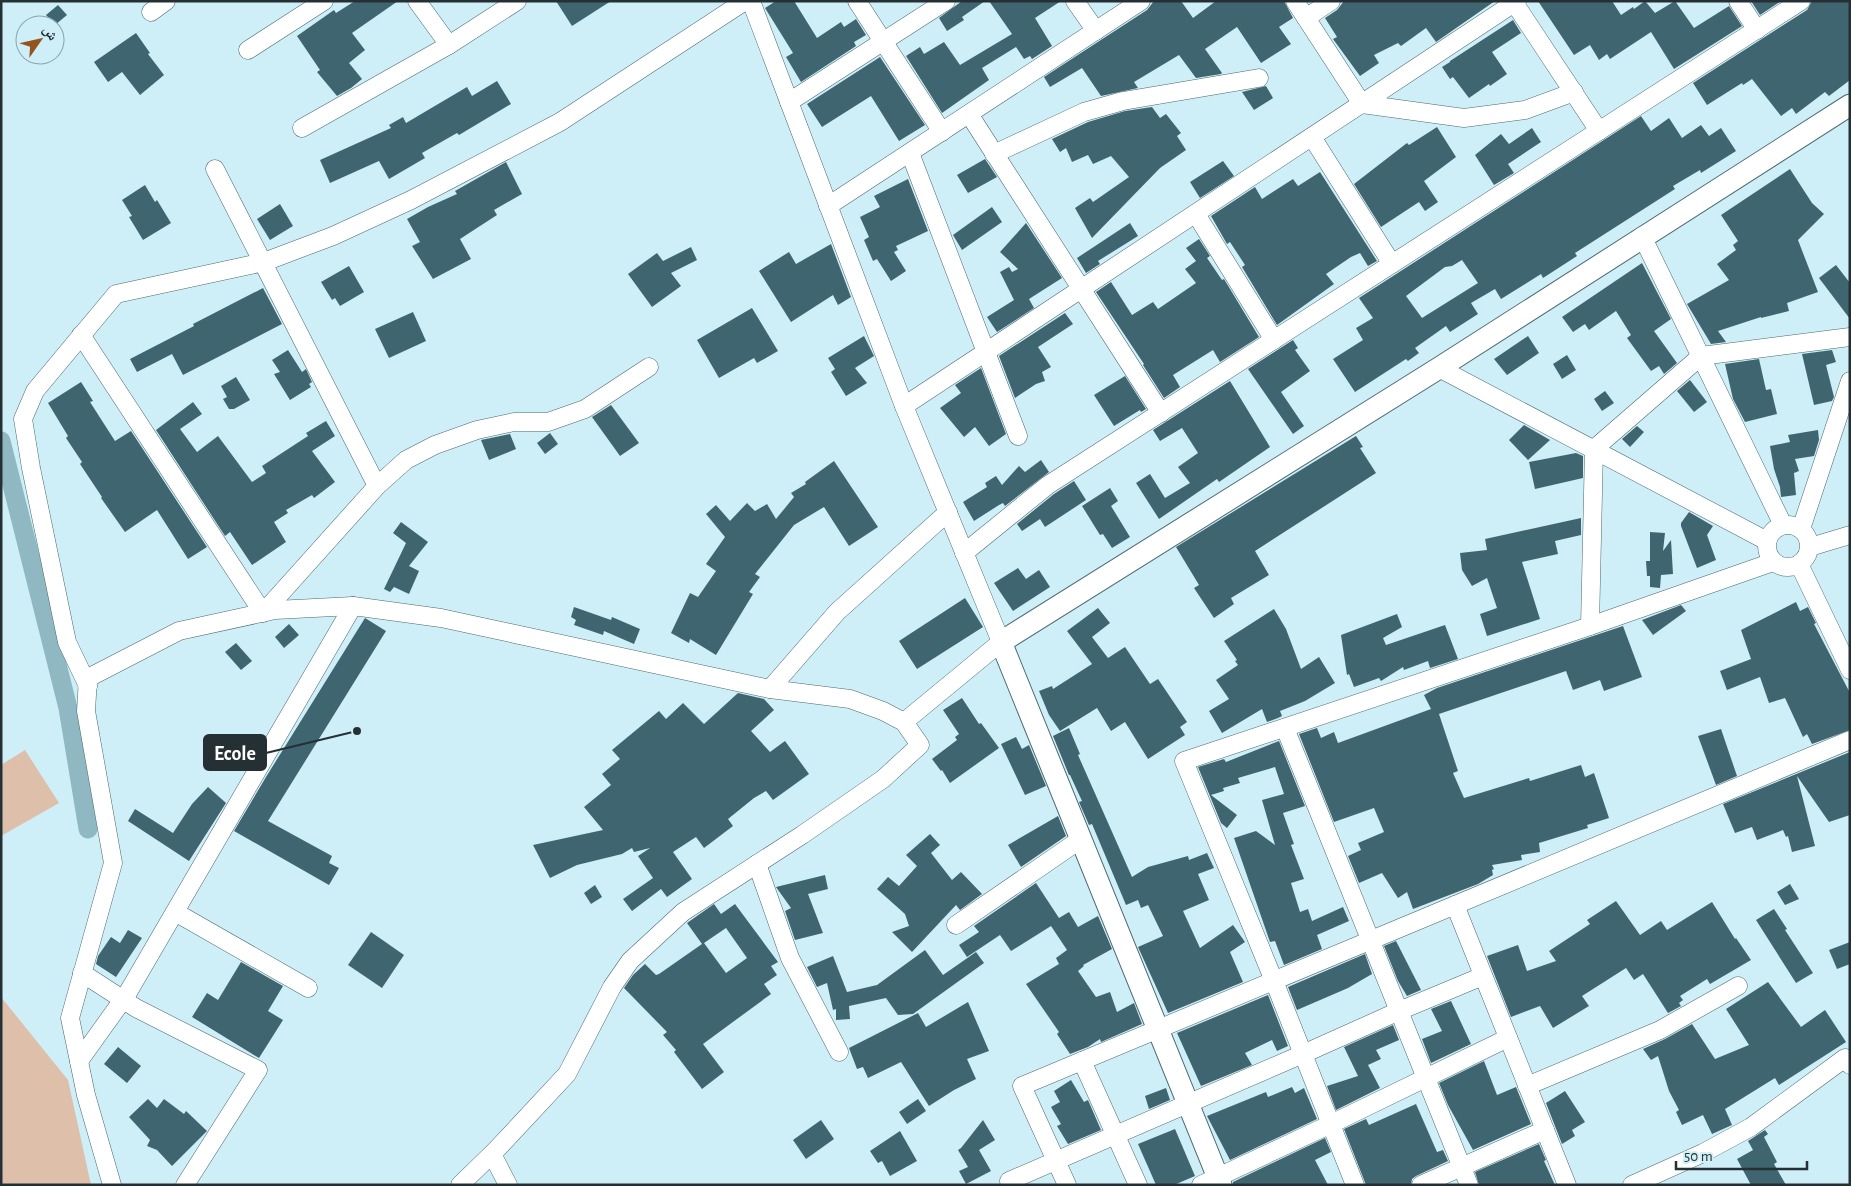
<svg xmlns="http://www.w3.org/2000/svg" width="1851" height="1186" viewBox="0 0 1851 1186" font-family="'Alegreya Sans','Noto Naskh Arabic',sans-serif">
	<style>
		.green { fill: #ddbfaa }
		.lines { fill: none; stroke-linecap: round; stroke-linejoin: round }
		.canal { stroke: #8fb8c2; stroke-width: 19 }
		.building { fill: #3f6670; fill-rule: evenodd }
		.minor-casing { stroke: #4b6970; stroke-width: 19 }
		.tertiary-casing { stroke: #4b6970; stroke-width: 23 }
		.minor { stroke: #fff; stroke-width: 18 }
		.tertiary { stroke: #fff; stroke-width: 21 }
		.leader { fill: none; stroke: #243033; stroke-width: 2 }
		.callout-dot { fill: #243033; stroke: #ceeff7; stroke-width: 2 }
		.callout { fill: #243033; stroke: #243033; stroke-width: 2 }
		.callout-label { font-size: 20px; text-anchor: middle; font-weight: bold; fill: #fff }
	</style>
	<rect width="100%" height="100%" fill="#ceeff7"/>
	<!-- green -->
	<g class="green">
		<path d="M25,750L59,803L1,836V765Z"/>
		<path d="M1,997L68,1080L91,1185H1Z"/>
	</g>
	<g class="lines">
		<!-- canal -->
		<path class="canal" d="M1,441L68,708L88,829"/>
	</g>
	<!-- building -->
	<g class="building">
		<path d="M355,1H398L352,33L365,50L349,63L362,79L351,88L337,96L317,72L320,70L297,36L334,10L336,13Z"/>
		<path d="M556,1H611L572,26Z"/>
		<path d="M776,1H794L817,38L841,22L844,27L856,19L866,35L854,42L856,46L801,82L786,57L793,53L765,8Z"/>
		<path d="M962,1H985L962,17L964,20L947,31L939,18Z"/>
		<path d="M989,1H1061L1035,18L1052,46L1032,59L1030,56L1024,59L1016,47L982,68L989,80L942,113L906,56L920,47L924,54L944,42L960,65L1012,34Z"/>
		<path d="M1154,1H1181L1193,18L1216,1H1284L1293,18L1279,27L1291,44L1261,63L1237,27L1205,49L1222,73L1221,74L1196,78L1179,55L1134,82L1138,88L1101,96L1082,68L1050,87L1044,77L1147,10Z"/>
		<path d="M1344,1H1495L1436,42L1426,28L1401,46L1398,43L1374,55L1379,63L1360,76L1333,39L1337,37L1325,18L1337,10Z"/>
		<path d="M1538,1H1612L1621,15L1633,7L1634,9L1645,1L1655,13L1675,1L1694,28L1729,6L1742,26L1674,69L1651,32L1610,59L1607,54L1599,60L1590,45L1574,55Z"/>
		<path d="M1751,1H1781L1760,15Z"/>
		<path d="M1812,1H1850V80L1829,96L1825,92L1796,114L1792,108L1781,116L1752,79L1743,85L1742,83L1707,105L1693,83L1807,10Z"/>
		<path d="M58,5L67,15L55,25L46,15Z"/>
		<path d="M1513,20L1521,33L1492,52L1507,74L1490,86L1489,84L1469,98L1453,77L1450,79L1442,67L1450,62V61Z"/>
		<path d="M136,33L150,53L148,54L164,75L140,95L122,72L108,82L94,62Z"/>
		<path d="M880,57L925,125L899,141L871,96L822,127L807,104Z"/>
		<path d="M497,81L511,104L459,135L457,133L422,153L425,158L389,179L379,161L330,183L320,160L391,128L389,125L403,117L406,123L467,87L472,96Z"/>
		<path d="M1266,86L1273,98L1254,110L1242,92Z"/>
		<path d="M1152,107L1160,118L1166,114L1181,133L1177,136L1186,150L1160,168L1092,238L1075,208L1090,198L1093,202L1129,177L1111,156L1093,164L1088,155L1072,162L1066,148L1060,152L1052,139L1088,122L1125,111Z"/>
		<path d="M1641,116L1651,131L1669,118L1682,138L1701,125L1709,136L1721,128L1736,151L1701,173L1700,170L1673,186L1675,189L1575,253L1577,256L1543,278L1541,274L1501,299L1495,289L1471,303L1478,314L1450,332L1446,326L1415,348L1419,353L1408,361L1406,359L1355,392L1333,359L1363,340L1356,328L1373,318L1359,298ZM1462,260L1478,283L1422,318L1406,296L1445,267L1452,266Z"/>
		<path d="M1437,127L1456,157L1424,181L1438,202L1425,211L1419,202L1381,227L1354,184L1407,143L1409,145Z"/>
		<path d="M1532,128L1541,142L1508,164L1514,173L1494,185L1475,155L1501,134L1509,144Z"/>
		<path d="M985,159L997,177L968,193L957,175Z"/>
		<path d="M1223,161L1234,176L1200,198L1190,182Z"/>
		<path d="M506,162L522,194L494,210L497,215L460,239L471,259L433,279L412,246L420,242L407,219L428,207L457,194L455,191Z"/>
		<path d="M1790,169L1812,203L1824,214L1798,240L1818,292L1787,303L1789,311L1761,318V317L1718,331L1726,342L1711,344L1687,304L1729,280L1717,264L1736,250L1733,245L1738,241L1721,215Z"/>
		<path d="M1320,172L1377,261L1368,266L1360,253L1351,257L1326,274L1334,284L1277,325L1242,267L1245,265L1230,242L1227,244L1211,216L1255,187L1262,199L1293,179L1298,186Z"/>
		<path d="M908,179L928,231L896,246L898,250L894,252L906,271L891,281L877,259L873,261L864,240L869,237L860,217L880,207L874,196Z"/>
		<path d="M145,185L155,202L157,200L171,223L143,240L129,217L132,216L122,200Z"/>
		<path d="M280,204L293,226L270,240L257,219Z"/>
		<path d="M992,207L1002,222L962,250L953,235Z"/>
		<path d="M1026,223L1062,278L1029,299L1034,308L997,332L987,317L1014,300L1000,272L1009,267L1012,272L1018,269L1000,252Z"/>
		<path d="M1130,223L1138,236L1098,261L1100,264L1086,273L1077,258Z"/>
		<path d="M1199,239L1210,256L1207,258L1222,280L1224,279L1259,337L1220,362L1213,350L1173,375L1180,387L1164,398L1143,365L1144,364L1096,292L1111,282L1132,315L1153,302L1158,309L1196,283L1185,269L1196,261L1186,248Z"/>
		<path d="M831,244L851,297L838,305L833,295L791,322L759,271L789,252L796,264Z"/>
		<path d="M691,247L697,260L671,273L681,286L652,307L628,274L657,253L663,261Z"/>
		<path d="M1642,263L1671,319L1654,331L1677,363L1664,374L1659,366L1651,371L1627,338L1631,335L1616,311L1589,330L1585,324L1573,332L1562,317Z"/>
		<path d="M1836,265L1850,283V319L1819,278Z"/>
		<path d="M349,266L364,292L340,306L335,298L332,300L321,282Z"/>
		<path d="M263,288L282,324L183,375L172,354L137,372L130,359L194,326L193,324Z"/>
		<path d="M752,308L778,351L757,363L754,358L719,378L697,340Z"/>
		<path d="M413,312L426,341L389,358L375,329Z"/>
		<path d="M1065,313L1073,324L1038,347L1051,367L1042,372L1045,381L1036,384L1015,398L999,356Z"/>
		<path d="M864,336L874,356L855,368L867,383L846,396L831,372L835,369L828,358Z"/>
		<path d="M1528,336L1539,353L1507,375L1494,359Z"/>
		<path d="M1293,340L1298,348L1295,350L1310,371L1281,392L1304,426L1293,434L1248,369Z"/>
		<path d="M288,350L302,372L306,369L312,382L309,384L311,387L290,400L274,374L280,372L272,360Z"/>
		<path d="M1832,350L1836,362L1826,365L1834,397L1832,401L1814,405L1802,354Z"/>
		<path d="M1567,355L1576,370L1562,379L1553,364Z"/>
		<path d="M1759,359L1766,390L1771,389L1777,414L1745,422L1733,399L1725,364Z"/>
		<path d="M981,368L1006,434L989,446L975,427L964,437L940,408L961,393L955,385Z"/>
		<path d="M1125,376L1146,409L1141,412L1140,410L1114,426L1094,395Z"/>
		<path d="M236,377L250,400L234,409H229L223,399L227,397L221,386Z"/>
		<path d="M1690,380L1707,402L1694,412L1677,391Z"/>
		<path d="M1230,381L1270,447L1219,482L1217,479L1159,519L1136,483L1150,474L1165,498L1190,483L1178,467L1198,453L1182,428L1160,441L1153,430Z"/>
		<path d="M81,382L93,401L90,402L115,441L131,431L207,547L188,559L157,510L125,532L101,498L102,497L80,464L82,462L66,438L68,436L48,403Z"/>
		<path d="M1605,391L1614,403L1602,411L1594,399Z"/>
		<path d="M193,402L202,414L180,429L197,452L218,436L252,482L266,473L262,466L308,436L306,433L326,421L335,436L312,451L335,482L314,498L312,495L286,510L288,513L274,522L286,542L252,565L230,532L225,536L156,430Z"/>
		<path d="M611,405L639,443L620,456L592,417Z"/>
		<path d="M1524,425L1550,440L1528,460L1509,440Z"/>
		<path d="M1637,426L1644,432L1630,447L1622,439Z"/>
		<path d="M1818,430L1819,440L1814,456L1795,459L1799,471L1794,473L1796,495L1781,497L1780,487L1774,469L1770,446L1790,442L1788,435Z"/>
		<path d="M550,433L558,444L545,454L537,443Z"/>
		<path d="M510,434L516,449L489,460L481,440Z"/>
		<path d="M1356,436L1363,447L1360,448L1376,473L1255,551L1269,575L1231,598L1234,604L1214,618L1194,588L1199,585L1176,547Z"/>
		<path d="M1576,453L1583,456V478L1535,489L1529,462Z"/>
		<path d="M1041,460L1049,472L1005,506L1003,503L999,505L974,521L963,502L987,487L985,483L996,476L1002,485L1019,466L1025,472Z"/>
		<path d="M834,461L878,527L849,546L824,507L794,525L755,574L760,577L749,592L753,594L716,655L690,639L689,643L671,633L690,593L698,597L716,571L706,564L725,537L706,514L716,505L730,521L747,503L755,511L767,504L776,519L794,497L791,493L806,484L805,482Z"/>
		<path d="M1074,481L1086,500L1045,527L1040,519L1022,531L1017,524L1054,494Z"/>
		<path d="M1110,488L1118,501L1111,506L1130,537L1112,548L1103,534L1100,535L1082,506Z"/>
		<path d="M1689,512L1713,526L1707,535L1716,560L1697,568L1681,526V523Z"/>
		<path d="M1581,518V535L1555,541L1558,554L1522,562L1540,619L1487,636L1480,614L1497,608L1487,578L1472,586L1462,570L1460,553L1487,550L1485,539Z"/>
		<path d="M401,522L428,542L409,566L419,571L409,594L394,587L390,592L384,589L406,543L393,533Z"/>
		<path d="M1650,532L1665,533L1663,551L1671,540L1673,574L1661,575L1660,588L1650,587V576H1647L1646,561H1650Z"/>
		<path d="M1018,568L1026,579L1039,570L1050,587L1013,611L994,583Z"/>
		<path d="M965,598L983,627L917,669L899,641Z"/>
		<path d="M1796,602L1800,611L1808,607L1816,623L1814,624L1850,693V730L1812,744L1807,734L1803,737L1785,698L1769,703L1760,677L1727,690L1720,671L1751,659L1741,630Z"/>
		<path d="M1681,605L1686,611L1653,635L1642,620Z"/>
		<path d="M574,607L611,620L612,617L640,629L634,644L604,631L603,635L574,625L576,620L571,617Z"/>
		<path d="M1098,608L1110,623L1092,637L1108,658L1125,647L1150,684L1158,679L1187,722L1180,727L1185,735L1148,759L1125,722L1111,731L1097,708L1060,731L1049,715L1039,691L1052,686L1053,689L1092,664L1067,631Z"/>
		<path d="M1274,609L1286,629L1301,669L1319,657L1335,683L1305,701L1280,711L1282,716L1278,718L1267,722L1262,709L1222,733L1209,711L1229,699L1216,680L1238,665L1235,661L1237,660L1224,641Z"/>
		<path d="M1397,614L1402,627L1383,638L1386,645L1445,625L1458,659L1430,668L1428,661L1404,670L1403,667L1381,681L1379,678L1354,687L1349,674L1347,675L1341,635Z"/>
		<path d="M365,618L386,631L268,821L332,856L329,863L339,868L329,885L234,831L266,777Z"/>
		<path d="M289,624L299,635L284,648L275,637Z"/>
		<path d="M1623,626L1642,677L1604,691L1600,680L1573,690L1566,671L1439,714L1458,771L1453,773L1464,798L1529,778L1530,781L1581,765L1585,777L1594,773L1609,818L1587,825L1588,828L1539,843L1540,852L1521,855L1522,860L1492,865L1494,869L1492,870L1493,875L1478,884L1413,909L1407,892L1398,898L1382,873L1359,883L1348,856L1361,850L1358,843L1384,832L1374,808L1334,822L1299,734L1317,728L1321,738L1334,732L1338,743L1431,709L1424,695L1437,688Z"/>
		<path d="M236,643L252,661L241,670L225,652Z"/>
		<path d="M738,693L764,699L774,710L751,731L770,752L785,741L809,774L773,800L766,791L754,798L728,819L733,826L704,848L696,837L673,852L692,879L667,897L661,889L632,911L623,899L653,878L638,856L650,848L634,852L632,848L622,854L577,865L550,878L533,845L603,830L584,807L611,785L602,774L620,759L612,750L659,711L666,719L683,703L704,724Z"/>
		<path d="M962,698L979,724L981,723L999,748L950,783L942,770L941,771L932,759L957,740L955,737L959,734L943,710Z"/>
		<path d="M1069,728L1080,754L1078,755L1132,877L1148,867L1188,856L1189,860L1207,853L1214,868L1198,874L1209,900L1183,911L1200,948L1233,925L1245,942L1230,952L1243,982L1168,1013L1138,947L1163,936L1148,905L1141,908L1138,900L1126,905L1092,824L1089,825L1079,802L1082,801L1070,775H1069L1053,736Z"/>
		<path d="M1721,729L1737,776L1716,785L1698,736Z"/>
		<path d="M1016,737L1022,749L1029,745L1046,786L1025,795L1001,744Z"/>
		<path d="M1279,741L1305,806L1283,813L1294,844L1291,845L1304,879L1291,883L1300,912L1308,909L1312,921L1343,907L1349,921L1317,935L1322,949L1284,965L1275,941L1270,942L1234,838L1256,831L1275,845L1262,800L1284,794L1275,767L1238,778L1240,783L1223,788L1224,791L1211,795L1237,815L1227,828L1221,823L1198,767L1224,759L1226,762Z"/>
		<path d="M1850,752V815L1829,822L1797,776L1815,846L1792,852L1788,836L1786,837L1783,830L1757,840L1752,827L1735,833L1723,804Z"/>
		<path d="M208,787L226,803L189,861L128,821L135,809L173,833L192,804Z"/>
		<path d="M1058,816L1066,836L1021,867L1008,845Z"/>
		<path d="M930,834L940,845L931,853L952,880L961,872L982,894L960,910L956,905L912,952L892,932L909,926L905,914L877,889L888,877L899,886L917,866L906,855Z"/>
		<path d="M825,875L828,889L808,894L823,933L795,940L785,911L791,908L776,887Z"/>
		<path d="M1036,883L1059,918L1069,912L1078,927L1098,916L1112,949L1083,965L1084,966L1078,971L1096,997L1110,992L1117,1012L1134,1003L1142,1024L1101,1042L1100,1039L1088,1047L1070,1054L1057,1034L1059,1032L1026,984L1059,964L1056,958L1067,950L1051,926L1011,951L1000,935L967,957L959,945L979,932L974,926Z"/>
		<path d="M1790,884L1799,899L1785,905L1777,892Z"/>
		<path d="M595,885L602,897L591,904L584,893Z"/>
		<path d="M1616,901L1640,935L1661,921L1667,930L1712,902L1735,939L1736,938L1751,960L1710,984L1707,979L1680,996L1683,1000L1679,1003L1681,1006L1668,1013L1643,974L1634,980L1626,968L1582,996L1589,1006L1553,1028L1540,1006L1511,1017L1487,956L1518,945L1527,971L1556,961L1549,951L1590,924L1587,920Z"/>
		<path d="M714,904L721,914L735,904L778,962L771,966L777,975L764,984L771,994L703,1044L724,1072L702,1089L674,1052L676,1050L663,1035L667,1032L624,988L633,975L645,964L656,975L659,974L702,944L687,923ZM726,928L747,958L726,973L704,943Z"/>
		<path d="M1774,909L1787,929L1785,930L1813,973L1796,983L1756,920Z"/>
		<path d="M128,930L142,938L116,977L96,964L98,956L111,937L120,943Z"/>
		<path d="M371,932L404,955L382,988L348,965Z"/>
		<path d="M1396,941L1421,990L1407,996L1398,981L1384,946Z"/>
		<path d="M1850,942V964L1837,969L1829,950Z"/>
		<path d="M925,950L943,975L976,952L984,963L913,1014L898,1015L886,998L849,1006L850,1019L836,1020V1009L833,1010L827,983L817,987L807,967L833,956L847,992L877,985Z"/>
		<path d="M1365,954L1372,974L1348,988L1297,1010L1288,987Z"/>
		<path d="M241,962L283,986L268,1011L283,1020L259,1058L192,1017L207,993L218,1000Z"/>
		<path d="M1768,982L1801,1027L1825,1010L1846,1042L1779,1085L1775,1078L1725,1109L1732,1125L1712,1134L1703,1115L1682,1125L1676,1112L1679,1110L1669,1091L1658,1056L1651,1060L1643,1049L1665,1039L1692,1024L1715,1059L1749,1045L1726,1009Z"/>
		<path d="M1268,995L1288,1046L1277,1051L1272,1040L1245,1053L1252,1065L1201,1086L1177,1033Z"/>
		<path d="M1451,1001L1471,1044L1431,1063L1422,1039L1442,1031L1431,1009Z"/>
		<path d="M968,1002L989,1051L967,1059L976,1079L954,1090L929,1106L901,1062L868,1078L863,1067L857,1069L849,1048L918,1013L926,1027Z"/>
		<path d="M1393,1025L1399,1040L1376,1050L1381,1059L1368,1065L1380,1088L1336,1110L1327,1086L1358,1076L1344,1047Z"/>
		<path d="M118,1047L141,1066L127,1083L104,1064Z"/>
		<path d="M1484,1061L1497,1095L1516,1087L1531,1124L1473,1150L1448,1105L1439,1083Z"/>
		<path d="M1071,1080L1084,1102L1088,1100L1101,1130L1068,1144L1057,1126L1061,1124L1051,1107L1060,1102L1054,1091Z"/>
		<path d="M1292,1087L1295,1093L1304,1088L1317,1119L1230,1160L1207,1116L1266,1092L1268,1097Z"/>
		<path d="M1166,1088L1170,1100L1149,1109L1145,1096Z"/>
		<path d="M1565,1091L1585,1122L1572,1130L1575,1136L1562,1144L1546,1103Z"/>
		<path d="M148,1099L157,1108L164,1099L184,1114L186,1111L207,1131L172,1166L157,1150L147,1146L150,1140L129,1117Z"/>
		<path d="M918,1099L926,1111L907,1124L899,1112Z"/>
		<path d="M1416,1104L1437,1152L1443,1150L1448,1161L1416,1176L1412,1179L1411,1185H1366L1344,1129L1366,1119L1369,1125Z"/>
		<path d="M821,1120L834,1139L806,1159L793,1140Z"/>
		<path d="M983,1120L995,1140L979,1150L991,1171L966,1184L959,1171L968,1167L958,1150L961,1148Z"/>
		<path d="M1175,1129L1195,1176L1174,1185H1156L1138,1144Z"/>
		<path d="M1765,1130L1768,1134L1764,1137L1777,1162L1774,1164L1786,1185H1751L1737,1159L1753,1150L1748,1141Z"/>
		<path d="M900,1131L917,1161L890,1176L882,1161L878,1163L870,1151Z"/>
		<path d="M1325,1138L1331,1152L1315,1160L1328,1185H1233V1182Z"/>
		<path d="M1539,1144L1546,1160L1544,1161L1555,1185H1479L1475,1172Z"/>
	</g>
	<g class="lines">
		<defs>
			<g id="minor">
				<path d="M417,1L449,45"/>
				<path d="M751,1L904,406L1001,642L904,722"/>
				<path d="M857,1L942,132"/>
				<path d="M1075,1L1096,31"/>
				<path d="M1295,1L1362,104L1464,118L1525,110L1574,92"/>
				<path d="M1513,1L1599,131"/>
				<path d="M1738,1L1757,30"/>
				<path d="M151,12L166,1"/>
				<path d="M1306,18L1331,1"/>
				<path d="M248,50L324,1"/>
				<path d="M789,102L946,1"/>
				<path d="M969,114L1161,413"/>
				<path d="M302,128L449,45L517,1"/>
				<path d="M1312,137L1392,264"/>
				<path d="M910,153L1018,436"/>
				<path d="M994,154L1084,112L1123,101L1259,78"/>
				<path d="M215,169L377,486"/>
				<path d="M828,206L1141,1"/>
				<path d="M1196,214L1274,340"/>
				<path d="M1642,236L1783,525"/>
				<path d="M81,335L263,613L377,486L406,460L435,445L477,430L514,422H548L585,409L649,367"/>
				<path d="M1439,368L1767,541"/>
				<path d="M904,406L1517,1"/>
				<circle cx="1788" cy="546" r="21"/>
				<path d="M1801,529L1850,381"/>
				<path d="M1810,547L1850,535"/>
				<path d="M964,553L1048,485L1801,1"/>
				<path d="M1799,564L1850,670"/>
				<path d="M1590,626L1594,449L1701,356L1850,337"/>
				<path d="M88,686L67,642L31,468L23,419L35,391L116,294L264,262L333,236L411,200L560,122L745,1"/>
				<path d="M770,689L837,612L948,512"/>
				<path d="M1285,728L1469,1185"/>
				<path d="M757,864L790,958L839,1052"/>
				<path d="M1455,905L1567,1185"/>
				<path d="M175,912L308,988"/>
				<path d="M956,925L1081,839"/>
				<path d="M82,973L136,1008L258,1070L185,1185"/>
				<path d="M79,1061L127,994L353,606"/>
				<path d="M1082,1061L1138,1185"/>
				<path d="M1527,1086L1660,1030L1738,986"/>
				<path d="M492,1154L508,1185"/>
				<path d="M1009,1181L1303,1054L1399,1011L1483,976"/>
				<path d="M112,1185L86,1095L70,1018L113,863L86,711L88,678L179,631L275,610L353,606L441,618L770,689L850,699L883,711L904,722L920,745L883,779L802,835L683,912L630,961L612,987L567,1074L497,1149L460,1185"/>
				<path d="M1067,1185L1022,1086L1850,740"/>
				<path d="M1201,1185L1331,1124L1508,1038"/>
				<path d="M1355,1185L1274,981L1184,761L1590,626L1773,562"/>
				<path d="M1421,1185L1545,1130"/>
				<path d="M1632,1185L1703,1153L1751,1127L1845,1058L1850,1065"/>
			</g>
			<path id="tertiary" d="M1221,1185L1001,642L1439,368L1850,105"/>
		</defs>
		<!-- minor casing -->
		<use href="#minor" class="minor-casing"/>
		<!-- tertiary casing -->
		<use href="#tertiary" class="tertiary-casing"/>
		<!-- minor -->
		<use href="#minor" class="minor"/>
		<!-- tertiary -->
		<use href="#tertiary" class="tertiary"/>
	</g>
	<!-- callouts -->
	<path class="leader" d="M357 731L266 753"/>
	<circle class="callout-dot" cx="357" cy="731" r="5"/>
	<rect class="callout" x="204" y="735" width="62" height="35" rx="5"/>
	<g class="callout-label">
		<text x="235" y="760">Ecole</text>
	</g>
	<!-- border -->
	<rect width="1851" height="1186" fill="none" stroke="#243033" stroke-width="5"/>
	<!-- north arrow -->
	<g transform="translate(40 40) rotate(56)"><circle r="24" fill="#ceeff7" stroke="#8aa3a9"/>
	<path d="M0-4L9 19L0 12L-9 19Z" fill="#94541d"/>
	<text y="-8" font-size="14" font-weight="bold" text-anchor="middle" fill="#243033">ش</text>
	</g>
	<!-- scale -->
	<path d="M1676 1161v8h131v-8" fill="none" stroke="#243033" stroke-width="2.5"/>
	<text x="1684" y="1161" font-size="15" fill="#243033" stroke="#ceeff7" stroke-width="4" paint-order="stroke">50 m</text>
</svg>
